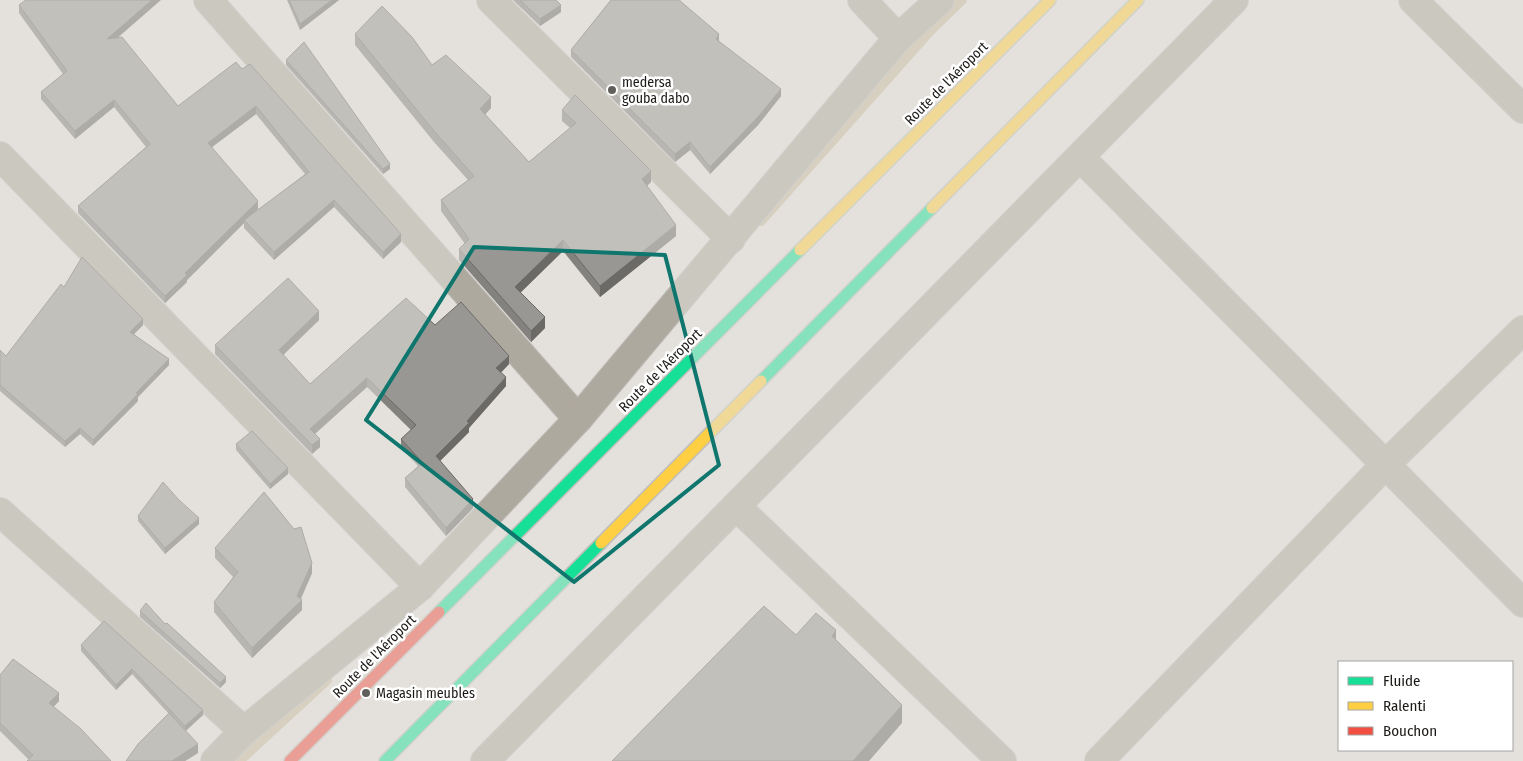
<svg xmlns="http://www.w3.org/2000/svg" width="1523" height="761" viewBox="0 0 1523 761" font-family="'Fira Sans Condensed',sans-serif">
	<style>
		.lines { fill: none; stroke-linecap: round; stroke-linejoin: round }
		.stream { stroke: #c7b99c; stroke-width: 10 }
		.street-casing { stroke: #bfbdb9; stroke-width: 30 }
		.fast-casing { stroke: #bfbdb9; stroke-width: 14 }
		.slow-casing { stroke: #bfbdb9; stroke-width: 14 }
		.jam-casing { stroke: #bfbdb9; stroke-width: 14 }
		.street { stroke: #aea99e; stroke-width: 28 }
		.fast { stroke: #16e098; stroke-width: 11 }
		.slow { stroke: #ffcf43; stroke-width: 11 }
		.jam { stroke: #f24e42; stroke-width: 11 }
		.wall { fill: #84827e; fill-rule: evenodd }
		.shaded-wall { fill: #6b6a67 }
		.building { fill: #999793; stroke: #6b6a67 }
		.marked { fill: none; stroke: #0f766e; stroke-width: 4; stroke-linejoin: round }
		.poi-dot { fill: #615f5b; stroke: #fff; stroke-width: 2 }
		.labels { text-anchor: middle; stroke-width: 5; stroke-linejoin: round; paint-order: stroke }
		.poi-label { font-size: 14px; fill: #1b1916; stroke: #fff; text-anchor: start }
		.street-label { font-size: 14px; fill: #1b1916; stroke: #fff }
	</style>
	<rect width="100%" height="100%" fill="#e4e1dc"/>
	<g class="lines">
		<!-- stream -->
		<g class="stream">
			<path d="M761,221L930,31L962,0"/>
			<path d="M239,761L327,680"/>
		</g>
		<defs>
			<g id="street">
				<path d="M208,0L578,419"/>
				<path d="M491,0L731,239"/>
				<path d="M862,0L898,38"/>
				<path d="M1413,0L1523,109"/>
				<path d="M0,156L420,587"/>
				<path d="M1080,157L1523,603"/>
				<path d="M736,506L1002,761"/>
				<path d="M0,512L244,731"/>
				<path d="M215,761L244,731L420,587L578,419L898,38L940,0"/>
				<path d="M485,761L1234,0"/>
				<path d="M1099,761L1385,465L1523,330"/>
			</g>
			<g id="fast">
				<path d="M761,381L932,208"/>
				<path d="M439,612L800,250"/>
				<path d="M385,761L601,543"/>
			</g>
			<g id="slow">
				<path d="M932,208L1138,0"/>
				<path d="M800,250L1050,0"/>
				<path d="M601,543L761,381"/>
			</g>
			<path id="jam" d="M290,761L439,612"/>
		</defs>
		<!-- street casing -->
		<use href="#street" class="street-casing"/>
		<!-- fast casing -->
		<use href="#fast" class="fast-casing"/>
		<!-- slow casing -->
		<use href="#slow" class="slow-casing"/>
		<!-- jam casing -->
		<use href="#jam" class="jam-casing"/>
		<!-- street -->
		<use href="#street" class="street"/>
		<!-- fast -->
		<use href="#fast" class="fast"/>
		<!-- slow -->
		<use href="#slow" class="slow"/>
		<!-- jam -->
		<use href="#jam" class="jam"/>
	</g>
	<!-- wall -->
	<g class="wall">
		<path d="M287,0H339L300,30Z"/>
		<path d="M513,0H556L561,12L540,26Z"/>
		<path d="M611,0H681L680,1L719,41L781,96L758,125L710,174L690,150L675,162L571,57V50Z"/>
		<path d="M19,5L117,38L178,106L242,69L401,242L383,259L334,207L274,260L244,228V223L187,280V282L165,303L78,213V206L146,147L114,107L75,139L41,99V92L63,74L19,13ZM256,114L305,174L253,214L258,209L212,147Z"/>
		<path d="M355,34L432,65L491,108L485,114L529,162L570,128L562,121V110L651,182L647,186L676,236L600,297L563,251L520,293L545,328L531,342L459,260V249L465,244L441,211V200L468,180L434,142L355,45Z"/>
		<path d="M286,60L390,169L383,174L286,65Z"/>
		<path d="M64,287L143,325L134,334L169,365L138,397V401L93,446L80,434L65,447L0,391V350L6,356Z"/>
		<path d="M319,320L283,355L310,384L435,325L509,364L501,373L506,386L469,428V432L440,461L473,508L446,536L405,487V478L418,466L401,448V439L411,430L367,387L315,434L320,447L312,454L215,354V345Z"/>
		<path d="M236,444L288,474L270,489L236,450Z"/>
		<path d="M138,516L199,524L165,554L138,521Z"/>
		<path d="M294,529L312,573L301,599L302,610L252,658L214,612V602L233,577L215,558V548Z"/>
		<path d="M140,611L165,624L226,682L220,688L140,617Z"/>
		<path d="M104,621L203,715L186,731L198,753L185,761H126L169,714L132,674L116,690L81,651V645Z"/>
		<path d="M0,675L59,701L53,707L111,761L29,760L0,731Z"/>
	</g>
	<!-- shaded-wall -->
	<g class="shaded-wall">
		<path d="M152,0H161L107,47V39Z"/>
		<path d="M332,0H339L300,30V24Z"/>
		<path d="M561,5V12L540,26V19Z"/>
		<path d="M719,34V41L716,46V39Z"/>
		<path d="M781,89V96L758,125L710,174V167Z"/>
		<path d="M491,97V108L480,120V109Z"/>
		<path d="M114,100V107L75,139V131Z"/>
		<path d="M256,106V114L208,150V143Z"/>
		<path d="M690,142V150L675,162V154Z"/>
		<path d="M390,164V169L383,174V169Z"/>
		<path d="M651,171V182L642,190V179Z"/>
		<path d="M334,200V207L274,260V252Z"/>
		<path d="M258,201V209L245,221L244,220V223L187,280V282L165,303V296L185,273Z"/>
		<path d="M676,225V236L600,297V286Z"/>
		<path d="M401,234V242L383,259V252Z"/>
		<path d="M563,240V251L515,298V287Z"/>
		<path d="M319,311V320L279,359V350Z"/>
		<path d="M545,317V328L531,342V331Z"/>
		<path d="M143,319V325L130,338V332Z"/>
		<path d="M509,356V364L496,377V368Z"/>
		<path d="M169,359V365L138,397V401L93,446V440L136,393Z"/>
		<path d="M506,377V386L469,428V432L436,465V456Z"/>
		<path d="M367,378V387L310,438V429Z"/>
		<path d="M80,428V434L65,447V441Z"/>
		<path d="M320,439V447L312,454V445Z"/>
		<path d="M288,468V474L270,489V484Z"/>
		<path d="M473,499V508L446,536V528Z"/>
		<path d="M199,518V524L165,554V548Z"/>
		<path d="M312,563V573L299,602L302,600V610L252,658V648L297,596Z"/>
		<path d="M836,630V648L832,636Z"/>
		<path d="M132,669V674L116,690V685Z"/>
		<path d="M226,677V682L220,688V683Z"/>
		<path d="M59,693V701L49,712V703Z"/>
		<path d="M902,705V723L869,761H853Z"/>
		<path d="M203,710V715L185,731V726Z"/>
		<path d="M198,744V753L185,761H172Z"/>
	</g>
	<!-- building -->
	<g class="building">
		<path d="M26,0H152L107,39L122,37L178,106L236,62L242,69L250,64L401,234L383,252L334,200L274,252L244,220L309,172L256,106L208,143L258,201L185,273L187,275L165,296L78,206L150,144L114,100L75,131L41,92L67,71L19,5Z"/>
		<path d="M289,0H332L300,24Z"/>
		<path d="M520,0H556L561,5L540,19Z"/>
		<path d="M611,0H679L719,34L716,39L781,89L758,117L710,167L690,142L675,154L571,50Z"/>
		<path d="M382,6L412,37L432,65L446,55L491,97L480,109L529,162L576,123L562,110L575,95L651,171L642,179L676,225L600,286L563,240L515,287L545,317L531,331L459,249L469,239L441,200L474,176L434,131L355,34Z"/>
		<path d="M304,42L390,164L383,169L286,60Z"/>
		<path d="M82,257L143,319L130,332L169,359L136,393L138,394L93,440L80,428L65,441L0,385V350L6,356L61,284L64,287Z"/>
		<path d="M288,278L319,311L279,350L310,384L406,298L435,325L461,302L509,356L496,368L506,377L467,421L469,423L436,456L473,499L446,528L405,478L423,463L401,439L416,425L367,378L310,429L320,439L312,445L215,345Z"/>
		<path d="M252,431L288,468L270,484L236,444Z"/>
		<path d="M163,482L179,500L199,518L165,548L138,516Z"/>
		<path d="M264,492L294,529L301,527L312,563L297,596L302,600L252,648L214,602L238,572L215,548Z"/>
		<path d="M146,603L165,624L167,623L226,677L220,683L140,611Z"/>
		<path d="M764,606L796,635L816,613L836,630L832,636L902,705L853,761H612Z"/>
		<path d="M104,621L203,710L185,726L132,669L116,685L81,645Z"/>
		<path d="M13,659L59,693L49,703L81,729L111,761H27L33,755L0,723V675Z"/>
		<path d="M169,713L198,744L172,761H126L138,744Z"/>
	</g>
	<!-- marked area -->
	<path d="M0 0H1523V761H0ZM474,247L665,255L719,465L574,582L366,420Z" fill="#e4e1dc" fill-opacity=".55" fill-rule="evenodd"/>
	<path class="marked" d="M474,247L665,255L719,465L574,582L366,420Z"/>
	<!-- markers -->
	<g class="poi-dot">
		<circle cx="612" cy="90" r="5"/>
		<circle cx="366" cy="693" r="5"/>
	</g>
	<g class="labels">
		<!-- poi labels -->
		<g class="poi-label">
			<text x="622" y="87">medersa<tspan x="622" dy="16">gouba dabo</tspan></text>
			<text x="376" y="698">Magasin meubles</text>
		</g>
		<!-- street labels -->
		<g class="street-label">
			<text transform="translate(946 83) rotate(-45)" y="5">Route de l'Aéroport</text>
			<text transform="translate(660 370) rotate(-45)" y="5">Route de l'Aéroport</text>
			<text transform="translate(374 656) rotate(-45)" y="5">Route de l'Aéroport</text>
		</g>
	</g>
	<!-- legend -->
	<rect x="1338" y="661" width="175" height="90" fill="#ffffff" stroke="#a4a3a2"/>
	<rect x="1348" y="677" width="25" height="8" fill="#16e098" stroke="#a4a3a2"/>
	<text x="1383" y="686" font-size="15" fill="#1b1916">Fluide</text>
	<rect x="1348" y="702" width="25" height="8" fill="#ffcf43" stroke="#a4a3a2"/>
	<text x="1383" y="711" font-size="15" fill="#1b1916">Ralenti</text>
	<rect x="1348" y="727" width="25" height="8" fill="#f24e42" stroke="#a4a3a2"/>
	<text x="1383" y="736" font-size="15" fill="#1b1916">Bouchon</text>
</svg>
